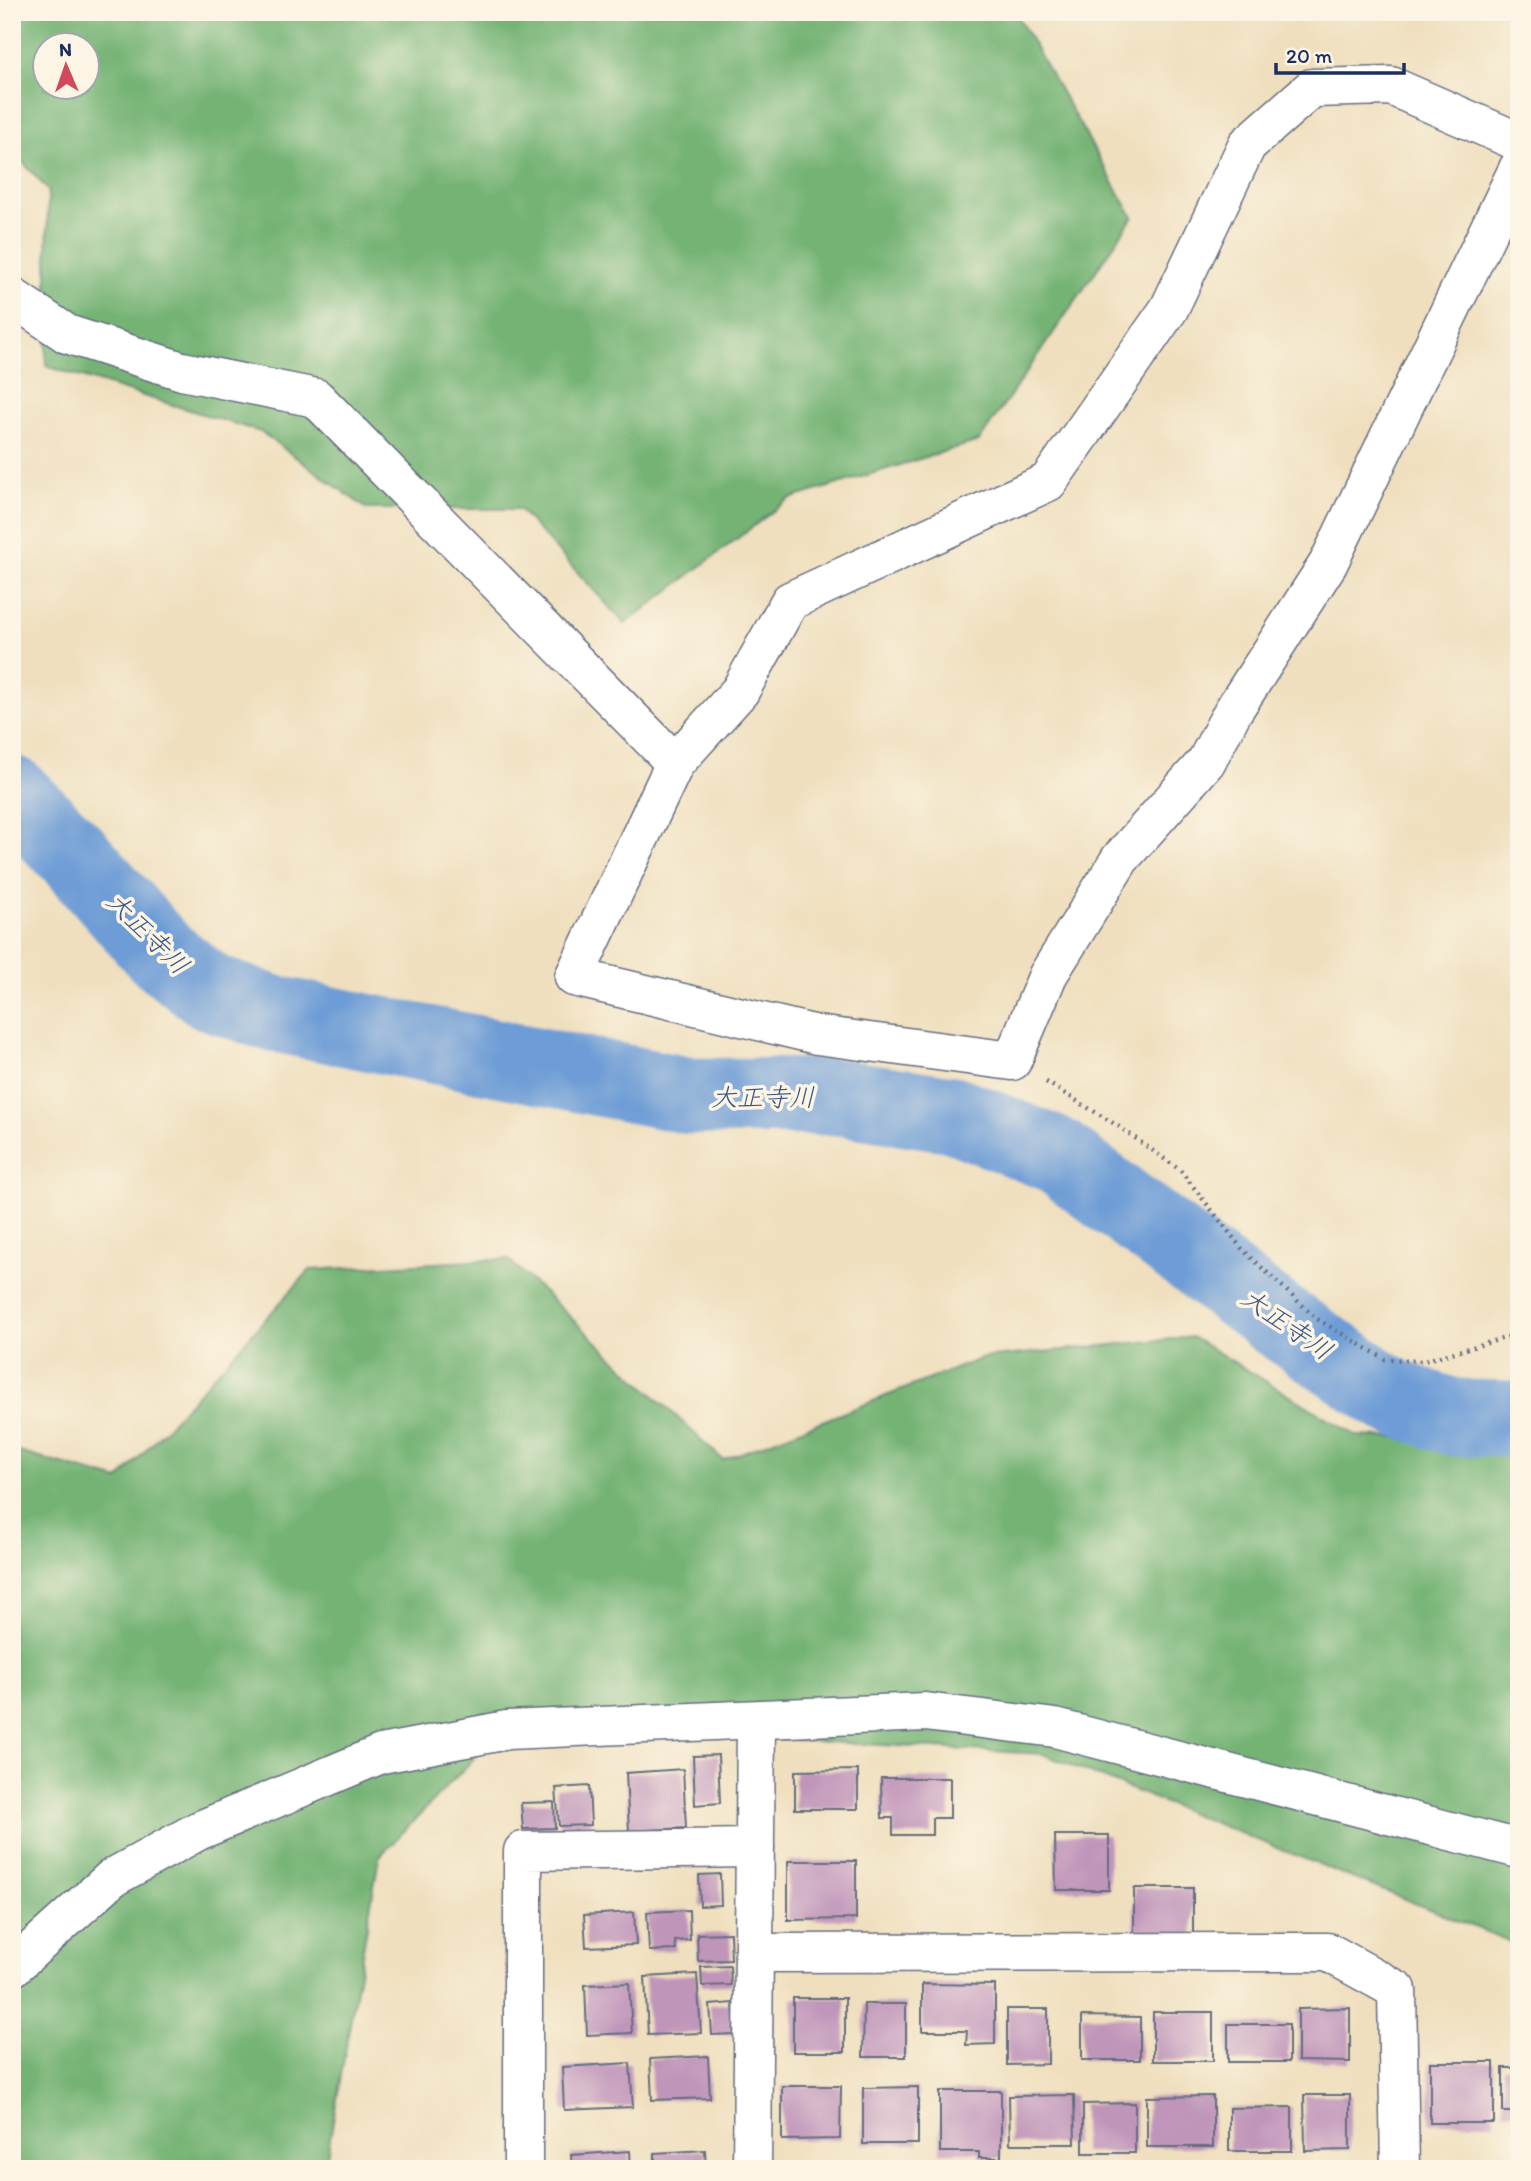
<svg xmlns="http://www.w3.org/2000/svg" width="1531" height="2181" viewBox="0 0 1531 2181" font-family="Itim,'Klee One',sans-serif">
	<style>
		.forest { fill: #75b374; stroke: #487169; stroke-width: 2; fill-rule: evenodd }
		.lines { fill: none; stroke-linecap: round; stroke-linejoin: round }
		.river { stroke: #6d9cd6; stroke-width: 77 }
		.building { fill: #c095ba }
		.minor-casing { stroke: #656d80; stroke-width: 41 }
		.path { stroke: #656d80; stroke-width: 4.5; stroke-dasharray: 2 5; stroke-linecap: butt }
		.minor { stroke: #fff; stroke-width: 38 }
		.labels { text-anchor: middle; stroke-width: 7; stroke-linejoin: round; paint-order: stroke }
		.water-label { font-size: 26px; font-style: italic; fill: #385588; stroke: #fcf5e5 }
	</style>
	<rect width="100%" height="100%" fill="#fcf5e5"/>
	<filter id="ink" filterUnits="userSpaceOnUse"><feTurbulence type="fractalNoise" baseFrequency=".0143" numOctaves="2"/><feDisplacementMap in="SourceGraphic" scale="14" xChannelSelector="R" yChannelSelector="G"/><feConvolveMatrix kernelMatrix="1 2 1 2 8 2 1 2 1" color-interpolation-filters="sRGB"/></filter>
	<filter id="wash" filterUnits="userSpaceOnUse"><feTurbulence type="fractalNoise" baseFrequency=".00686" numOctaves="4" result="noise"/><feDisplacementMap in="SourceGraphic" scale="28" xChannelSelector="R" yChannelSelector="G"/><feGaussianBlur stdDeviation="1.57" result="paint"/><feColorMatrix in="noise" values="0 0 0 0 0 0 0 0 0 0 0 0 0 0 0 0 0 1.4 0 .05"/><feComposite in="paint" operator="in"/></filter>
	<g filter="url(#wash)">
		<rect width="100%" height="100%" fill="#efdfbe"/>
		<!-- forest -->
		<g class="forest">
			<path d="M12,12H1015L1133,217L979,441L789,499L625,624L519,509H367L261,432L46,366L48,190L12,150ZM46,46H88V88H46Z"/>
			<path d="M508,1259L723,1460L983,1358L1192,1337L1357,1436L1519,1443V1945L1043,1754L507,1724L379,1857L327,2156L319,2169H12V1450L119,1480L310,1270Z"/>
		</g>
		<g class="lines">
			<!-- river -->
			<path class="river" d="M12,794L75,856L159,952L210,992L271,1013L691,1096L839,1097L953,1114L1056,1155L1279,1321L1393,1397L1456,1418L1519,1419"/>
		</g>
		<g id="blocks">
			<!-- building -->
			<g class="building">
				<path d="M718,1755L720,1803L695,1805L693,1756Z"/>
				<path d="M683,1769L686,1828L629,1831L626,1773Z"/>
				<path d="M858,1770V1809H795V1771Z"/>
				<path d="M881,1778H950V1818H932V1835H893V1818H882Z"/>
				<path d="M589,1786L591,1825L559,1826L556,1788Z"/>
				<path d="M554,1802L555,1828L523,1829L521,1803Z"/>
				<path d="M1055,1835H1109V1890H1056Z"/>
				<path d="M788,1861H856V1919L788,1920Z"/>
				<path d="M720,1874L721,1905L700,1906L699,1875Z"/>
				<path d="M1134,1888H1193V1939L1134,1940Z"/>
				<path d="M689,1910L690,1940L675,1941L676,1950L649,1951L647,1912Z"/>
				<path d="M634,1912L636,1945L586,1947L584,1915Z"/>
				<path d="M730,1933L731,1960L698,1961L697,1934Z"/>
				<path d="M730,1966L731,1985L702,1986L701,1967Z"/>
				<path d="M697,1974L701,2033L648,2035L645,1977Z"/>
				<path d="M629,1983L632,2033L587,2035L585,1985Z"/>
				<path d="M922,1984L995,1985V2044L966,2045L967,2031H922Z"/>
				<rect x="793" y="1998" width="52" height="54"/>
				<path d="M733,2003L735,2034L712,2035L710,2005Z"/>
				<path d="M864,2004H906V2057H863Z"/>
				<path d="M1350,2008V2062L1298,2061V2009Z"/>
				<path d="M1007,2009H1048V2064L1007,2065Z"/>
				<rect x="1153" y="2012" width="60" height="49"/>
				<path d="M1082,2016L1140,2017V2060H1082Z"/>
				<rect x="1228" y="2024" width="61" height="38"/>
				<path d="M708,2056L710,2098L652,2100L650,2059Z"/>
				<rect x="1430" y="2062" width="64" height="61"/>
				<path d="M630,2063L633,2107L564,2110L562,2067Z"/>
				<rect x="1503" y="2068" width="16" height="44"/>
				<path d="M782,2086H841L840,2139L782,2140Z"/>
				<path d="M918,2087V2144H863V2088Z"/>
				<path d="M940,2091H1001V2158H979V2152H940Z"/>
				<path d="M1074,2095L1075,2144H1010L1009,2096Z"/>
				<path d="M1304,2095H1350V2150L1305,2151Z"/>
				<path d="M1213,2096V2147H1147V2097Z"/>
				<path d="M1135,2103V2153H1083V2104Z"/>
				<path d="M1292,2107V2151H1229V2108Z"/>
				<path d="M705,2150L706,2169H655V2153Z"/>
				<path d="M630,2151L631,2169H572L571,2155Z"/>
			</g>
		</g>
	</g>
	<g filter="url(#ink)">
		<use href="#blocks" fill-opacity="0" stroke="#656d80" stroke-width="2"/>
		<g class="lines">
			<defs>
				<g id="minor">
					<path d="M1519,142L1391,86L1312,88L1247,145L1169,309L1048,482L790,601L740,691L675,763L574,977L817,1035L1012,1061L1048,975L1120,859L1206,762L1233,711L1328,564L1519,167"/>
					<path d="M12,297L67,334L182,371L316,398L675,763"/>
					<path d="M754,1953L1328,1952L1397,1990L1400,2169"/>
					<path d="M12,1968L112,1878L198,1831L381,1754L507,1730L925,1712L1055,1728L1519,1849"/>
					<path d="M523,2169V1851L755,1848"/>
					<path d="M752,2169L756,1721"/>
				</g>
			</defs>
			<!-- minor casing -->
			<use href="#minor" class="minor-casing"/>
			<!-- path -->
			<path class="path" d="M1046,1082L1118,1126L1180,1170L1243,1250L1317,1319L1385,1359L1423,1361L1519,1334"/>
			<!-- minor -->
			<use href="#minor" class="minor"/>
		</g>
	</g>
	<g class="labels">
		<!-- water labels -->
		<g class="water-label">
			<text transform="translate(148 933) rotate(45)" y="9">大正寺川</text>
			<text x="763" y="1106">大正寺川</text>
			<text transform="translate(1287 1324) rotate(35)" y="9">大正寺川</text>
		</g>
	</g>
	<!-- margin -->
	<rect width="1531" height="2181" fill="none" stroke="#fcf5e5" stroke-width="42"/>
	<!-- north arrow -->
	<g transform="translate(66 66) rotate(358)"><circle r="33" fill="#fcf5e5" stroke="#a2a6af" stroke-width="2"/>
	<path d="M0-5L12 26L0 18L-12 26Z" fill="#d1495b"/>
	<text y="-10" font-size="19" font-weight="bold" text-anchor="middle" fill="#1b2f5e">N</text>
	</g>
	<!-- scale -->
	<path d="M1276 63v10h128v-10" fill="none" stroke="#1b2f5e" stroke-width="3.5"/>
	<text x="1286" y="63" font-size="21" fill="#1b2f5e" stroke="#fcf5e5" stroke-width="5" paint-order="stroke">20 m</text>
</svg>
